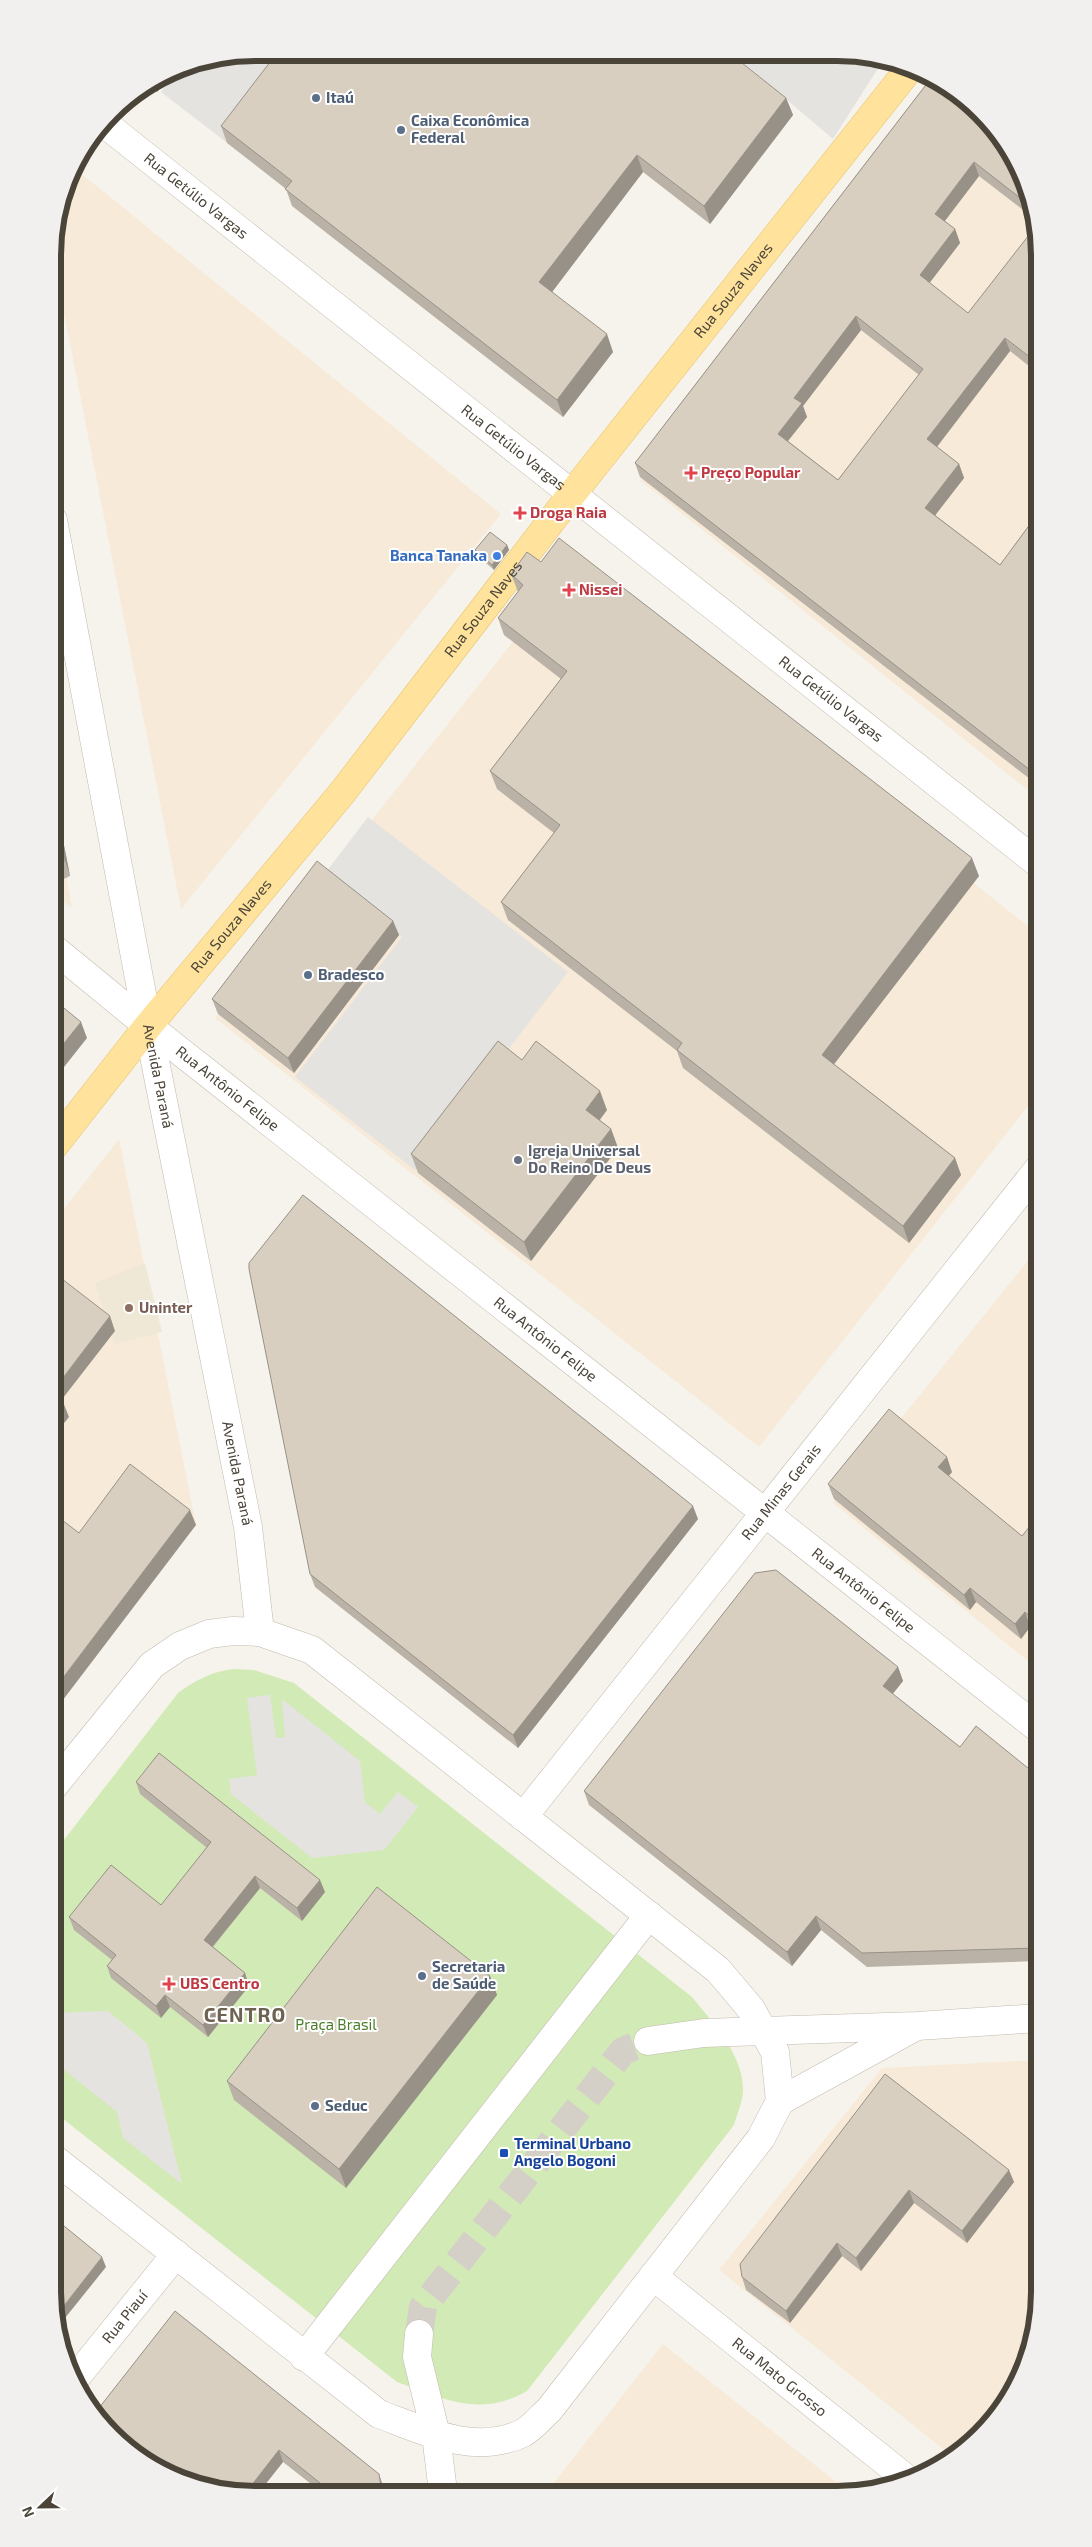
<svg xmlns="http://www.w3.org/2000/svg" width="1092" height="2547" viewBox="0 0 1092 2547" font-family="'Exo 2',sans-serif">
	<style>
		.commercial { fill: #f7ead8 }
		.education { fill: #efe8d6 }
		.green { fill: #d2eab5 }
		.parking { fill: #e5e3e0 }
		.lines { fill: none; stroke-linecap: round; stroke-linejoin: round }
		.minor-tunnel { stroke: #d4d0c8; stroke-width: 28; stroke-dasharray: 28 14; stroke-linecap: butt }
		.minor-casing { stroke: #c2bbae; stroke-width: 29 }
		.major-casing { stroke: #e6c16a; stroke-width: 29 }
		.minor { stroke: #fff; stroke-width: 28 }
		.major { stroke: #ffe39c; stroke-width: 28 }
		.wall { fill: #bab2a6; fill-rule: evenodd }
		.shaded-wall { fill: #979187 }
		.building { fill: #d8cfc1; stroke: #979187; fill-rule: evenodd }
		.service-dot { fill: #5c6f8a; stroke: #fff; stroke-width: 2 }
		.health-dot { fill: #e0444e; stroke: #fff; stroke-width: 2 }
		.shop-dot { fill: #3f7fe0; stroke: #fff; stroke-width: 2 }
		.worship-dot { fill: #6b7280; stroke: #fff; stroke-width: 2 }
		.education-dot { fill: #8d6e63; stroke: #fff; stroke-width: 2 }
		.transit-dot { fill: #1a4fb4; stroke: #fff; stroke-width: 2 }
		.labels { text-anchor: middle; stroke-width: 4; stroke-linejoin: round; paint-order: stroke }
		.service-label { font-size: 15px; font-weight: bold; fill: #4e5e75; stroke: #fff; text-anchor: start }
		.street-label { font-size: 15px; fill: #4b4439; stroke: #fff }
		.health-label { font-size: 15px; font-weight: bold; fill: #be3a42; stroke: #fff; text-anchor: start }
		.shop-label { font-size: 15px; font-weight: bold; fill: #366cbe; stroke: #fff; text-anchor: end }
		.worship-label { font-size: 15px; font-weight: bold; fill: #5b616d; stroke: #fff; text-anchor: start }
		.education-label { font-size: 15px; font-weight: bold; fill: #785e54; stroke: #fff; text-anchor: start }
		.park-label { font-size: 15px; fill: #4a7f2a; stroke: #fff }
		.transit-label { font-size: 15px; font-weight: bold; fill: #164399; stroke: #fff; text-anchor: start }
		.district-label { font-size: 20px; font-weight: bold; letter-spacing: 1px; fill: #6e6250; stroke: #fff }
		.rim { fill: none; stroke: #4b4439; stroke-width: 6 }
	</style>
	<rect width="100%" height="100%" fill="#f6f3ec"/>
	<!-- commercial -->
	<g class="commercial">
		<path d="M951,90L971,103L1012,154L1033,203L1039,255V799L640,480Z"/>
		<path d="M73,167L501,514L181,909L53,257V242Z"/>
		<path d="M573,566L1039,935V1092L759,1447L215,1018Z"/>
		<path d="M53,808L72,908L53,893Z"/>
		<path d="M119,1139L196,1525L53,1706V1223Z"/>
		<path d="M1039,1247V1670L833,1503Z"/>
		<path d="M1039,2060V2305L1024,2369L953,2457L719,2270L882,2068Z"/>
		<path d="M663,2344L850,2493H546Z"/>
	</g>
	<!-- education -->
	<path class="education" d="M145,1263L162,1332L115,1344L95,1283Z"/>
	<!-- green -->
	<path class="green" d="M235,1669L254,1670L294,1683L692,1997C714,2024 749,2061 742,2099C740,2108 736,2117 734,2125L527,2391C481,2418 443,2399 397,2382L53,2111V1854L178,1693C196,1680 212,1671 235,1669Z"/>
	<!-- parking -->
	<g class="parking">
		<path d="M255,53H294L226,142L161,92L179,68Z"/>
		<path d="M734,55L876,56L884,59L833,139Z"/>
		<path d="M368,817L568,972L415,1170L295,1077L402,937L323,876Z"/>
		<path d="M270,1695L276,1738L285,1737L282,1699L360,1761L365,1802L380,1814L398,1792L418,1807L384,1850L312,1858L231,1794L229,1779L257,1775L247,1698Z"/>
		<path d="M108,2011L147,2043L182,2184L123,2138L117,2112L53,2061V2013Z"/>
	</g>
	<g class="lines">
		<!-- minor-tunnel -->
		<path class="minor-tunnel" d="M419,2334L423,2307L623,2051L648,2041"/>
		<defs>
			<g id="minor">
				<path id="s1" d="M105,124L1039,864"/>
				<path id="s2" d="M53,520L148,1026L248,1527L260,1632"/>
				<path id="s3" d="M53,948L148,1026L1039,1729"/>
				<path id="s4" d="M523,1817L1039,1168"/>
				<path d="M648,2041L704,2033L917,2026L1039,2018"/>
				<path d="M780,2101L913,2028"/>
				<path d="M53,2158L379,2414C425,2431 475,2456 523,2433C532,2428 541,2417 549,2410L761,2138L780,2101L775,2052L751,2009L718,1970L312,1650L260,1632L233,1631L209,1634L180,1646L152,1665L53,1787"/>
				<path id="s5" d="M653,2276L907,2479"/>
				<path d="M419,2334L417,2357L436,2435L443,2492"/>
				<path d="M304,2357L649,1915"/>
				<path id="s6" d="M74,2380L176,2254"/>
			</g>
			<g id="major">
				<path id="s7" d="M53,1147L148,1026L342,793L572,494L910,68"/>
			</g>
		</defs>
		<!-- minor casing -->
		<use href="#minor" class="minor-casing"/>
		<!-- major casing -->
		<use href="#major" class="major-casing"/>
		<!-- minor -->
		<use href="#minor" class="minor"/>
		<!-- major -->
		<use href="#major" class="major"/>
	</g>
	<!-- wall -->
	<g class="wall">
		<path d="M642,56L786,98L793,115L710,224L643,172L552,292L613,352L563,417L292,206L286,189L227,143L221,126Z"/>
		<path d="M174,70L157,92L149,86Z"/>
		<path d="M932,77L1033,203L1035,219L979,176L945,221L955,229L960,243L929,283L968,313L1040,255L1039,374L1010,351L937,447L959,464L964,478L935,515L1000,565L1039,512V786L640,477L635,463ZM861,330L919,375L838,480L788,441L807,417L803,406Z"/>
		<path d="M507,545L509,550L494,570L477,555L475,550Z"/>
		<path d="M541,562L979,876L834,1064L955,1158L961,1175L909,1243L683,1068L677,1051L508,920L501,902L554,833L497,789L490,771L561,679L504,635L498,618L518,592L511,574Z"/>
		<path d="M53,789L70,876L53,884Z"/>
		<path d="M393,921L399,935L294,1073L218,1014L212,999Z"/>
		<path d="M522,1060L607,1110L600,1120L611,1129L618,1148L531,1261L418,1173L411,1154Z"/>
		<path d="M952,1472L949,1476L1022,1536L1039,1515V1634L1030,1627L1021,1639L976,1602L970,1610L834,1499L828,1484Z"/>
		<path d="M698,1519L518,1748L315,1587L310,1574Z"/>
		<path d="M898,1667L903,1681L892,1694L960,1747L1039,1777V1961L867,1967L821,1930L792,1966L589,1805L584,1791Z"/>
		<path d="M136,1782L325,1892L302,1921L260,1888L213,1947L245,1973L249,1986L208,2037L170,2007L161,2018L111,1978L107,1966L112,1960L74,1930L69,1917L161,1905L207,1848L140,1794Z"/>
		<path d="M490,1976L497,1995L346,2188L234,2100L227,2081Z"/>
		<path d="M885,2074L1014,2182L967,2243L914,2203L861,2271L842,2256L790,2323L746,2290L742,2277Z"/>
		<path d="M175,2311L383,2486L384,2492L320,2491L283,2462L260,2491H216Z"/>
	</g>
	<!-- shaded-wall -->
	<g class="shaded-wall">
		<path d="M174,70L157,92L154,83Z"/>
		<path d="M786,98L793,115L710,224L704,206Z"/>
		<path d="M637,155L643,172L546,300L539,282Z"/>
		<path d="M974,162L979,176L940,227L935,214Z"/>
		<path d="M955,229L960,243L925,289L920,275Z"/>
		<path d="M856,316L861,330L803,406L807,417L783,447L778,434L794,398Z"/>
		<path d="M607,334L613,352L563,417L557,400Z"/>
		<path d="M1005,338L1010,351L932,453L927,439Z"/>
		<path d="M959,464L964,478L930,522L925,508Z"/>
		<path d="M507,545L509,550L494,570L492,565Z"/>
		<path d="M53,789L70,876L65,860L53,801Z"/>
		<path d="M972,858L979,876L828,1072L822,1055Z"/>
		<path d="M393,921L399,935L294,1073L288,1058Z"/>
		<path d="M81,1022L87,1038L53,1081V1057Z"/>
		<path d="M600,1091L607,1110L593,1128L586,1110Z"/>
		<path d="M611,1129L618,1148L531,1261L524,1242Z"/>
		<path d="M955,1158L961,1175L909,1243L903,1226Z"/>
		<path d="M110,1316L115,1331L56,1407L53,1397V1391Z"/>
		<path d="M63,1402L69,1417L53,1437V1416Z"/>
		<path d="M947,1457L952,1472L943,1482L938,1467Z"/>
		<path d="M693,1506L698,1519L518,1748L513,1735Z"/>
		<path d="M190,1510L196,1525L53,1713V1691Z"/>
		<path d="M970,1588L976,1602L970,1610L964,1595Z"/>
		<path d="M1025,1612L1030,1627L1021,1639L1015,1624Z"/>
		<path d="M898,1667L903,1681L888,1700L883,1686Z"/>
		<path d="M255,1876L260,1888L208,1952L204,1940Z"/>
		<path d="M320,1880L325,1892L302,1921L297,1908Z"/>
		<path d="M816,1916L821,1930L792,1966L787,1952Z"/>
		<path d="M245,1973L249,1986L208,2037L203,2025Z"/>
		<path d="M490,1976L497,1995L346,2188L339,2169Z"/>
		<path d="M165,1995L170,2007L161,2018L156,2006Z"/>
		<path d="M1009,2170L1014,2182L967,2243L962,2231Z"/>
		<path d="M909,2190L914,2203L861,2271L856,2258Z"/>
		<path d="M837,2243L842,2256L790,2323L786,2311Z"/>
		<path d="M102,2257L106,2267L57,2328L56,2316Z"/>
		<path d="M279,2450L283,2462L260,2491H247Z"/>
		<path d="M379,2474L383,2486L384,2492H382Z"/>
	</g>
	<!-- building -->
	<g class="building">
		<path d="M277,53L640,55L642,56L643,55H732L786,98L704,206L637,155L539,282L607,334L557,400L285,189L292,181L221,126Z"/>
		<path d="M932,77L971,103L1012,154L1033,203V208L974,162L935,214L955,229L920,275L968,313L1036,226L1040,255L1039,364L1005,338L927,439L959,464L925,508L1000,565L1039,512V777L635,463ZM856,316L923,369L838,480L778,434L802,403L794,398Z"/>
		<path d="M490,532L507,545L492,565L475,550Z"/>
		<path d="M559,538L972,858L822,1055L955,1158L903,1226L677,1050L682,1043L501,902L560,825L490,771L567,671L498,618L523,585L511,574L527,552L541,562Z"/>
		<path d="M53,801L65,860L53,866Z"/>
		<path d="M317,861L393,921L288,1058L212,999Z"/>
		<path d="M53,999L81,1022L53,1057Z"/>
		<path d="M498,1041L522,1060L536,1041L600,1091L586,1110L611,1129L524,1242L411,1154Z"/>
		<path d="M303,1195L693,1506L513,1735L310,1574L249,1269V1263Z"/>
		<path d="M53,1272L110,1316L53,1391Z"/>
		<path d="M53,1394L63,1402L53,1416Z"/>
		<path d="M889,1409L947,1457L938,1467L1022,1536L1039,1515V1624L1025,1612L1015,1624L970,1588L964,1595L828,1484Z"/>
		<path d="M130,1464L190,1510L53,1691V1513L79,1533Z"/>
		<path d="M776,1570L898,1667L883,1686L960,1747L976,1726L1039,1777V1948L862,1953L816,1916L787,1952L584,1791L755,1573Z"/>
		<path d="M159,1753L320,1880L297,1908L255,1876L204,1940L245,1973L203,2025L165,1995L156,2006L107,1966L116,1955L69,1917L111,1865L161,1905L211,1842L136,1782Z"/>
		<path d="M377,1887L490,1976L339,2169L227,2081Z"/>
		<path d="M885,2074L1009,2170L962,2231L909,2190L856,2258L837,2243L786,2311L742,2277L740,2264Z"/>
		<path d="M53,2217L102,2257L56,2316L52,2292Z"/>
		<path d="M175,2311L379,2474L382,2492L330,2491L279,2450L247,2491H216L165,2473L112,2435L95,2413Z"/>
	</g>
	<!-- markers -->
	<g class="service-dot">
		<circle cx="316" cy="98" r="5"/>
		<circle cx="401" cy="130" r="5"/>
		<circle cx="308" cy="975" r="5"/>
		<circle cx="422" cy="1976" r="5"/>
		<circle cx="315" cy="2106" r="5"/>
	</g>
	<g class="health-dot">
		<path d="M688.5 465.5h5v5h5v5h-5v5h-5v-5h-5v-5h5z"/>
		<path d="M517.5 505.5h5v5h5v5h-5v5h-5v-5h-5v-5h5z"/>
		<path d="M566.5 582.5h5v5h5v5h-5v5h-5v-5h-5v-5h5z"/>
		<path d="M166.5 1976.5h5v5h5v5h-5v5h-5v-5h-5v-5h5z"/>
	</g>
	<circle class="shop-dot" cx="497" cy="556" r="5"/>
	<circle class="worship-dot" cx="518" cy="1160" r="5"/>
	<circle class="education-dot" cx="129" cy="1308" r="5"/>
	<rect class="transit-dot" x="499" y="2148" width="10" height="10" rx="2.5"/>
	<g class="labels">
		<!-- service labels -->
		<g class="service-label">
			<text x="326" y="103">Itaú</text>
			<text x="411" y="126">Caixa Econômica<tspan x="411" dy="17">Federal</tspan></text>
			<text x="318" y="980">Bradesco</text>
			<text x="432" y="1972">Secretaria<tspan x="432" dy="17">de Saúde</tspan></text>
			<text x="325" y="2111">Seduc</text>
		</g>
		<!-- street labels -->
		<g class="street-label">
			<text dy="5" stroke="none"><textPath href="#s1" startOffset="116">Rua Getúlio Vargas</textPath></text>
			<text dy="5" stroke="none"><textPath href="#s7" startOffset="1094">Rua Souza Naves</textPath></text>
			<text dy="5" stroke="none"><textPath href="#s1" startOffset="521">Rua Getúlio Vargas</textPath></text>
			<text dy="5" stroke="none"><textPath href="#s7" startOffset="689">Rua Souza Naves</textPath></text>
			<text dy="5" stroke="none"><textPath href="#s1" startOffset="926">Rua Getúlio Vargas</textPath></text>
			<text dy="5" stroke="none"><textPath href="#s7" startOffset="284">Rua Souza Naves</textPath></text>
			<text dy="5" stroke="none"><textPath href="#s2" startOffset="566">Avenida Paraná</textPath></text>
			<text dy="5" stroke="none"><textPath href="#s3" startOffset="224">Rua Antônio Felipe</textPath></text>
			<text dy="5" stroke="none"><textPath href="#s3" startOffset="629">Rua Antônio Felipe</textPath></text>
			<text dy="5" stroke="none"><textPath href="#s2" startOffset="971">Avenida Paraná</textPath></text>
			<text dy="5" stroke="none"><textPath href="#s4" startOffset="415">Rua Minas Gerais</textPath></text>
			<text dy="5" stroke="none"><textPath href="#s3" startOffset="1034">Rua Antônio Felipe</textPath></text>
			<text dy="5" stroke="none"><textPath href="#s6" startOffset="81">Rua Piauí</textPath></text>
			<text dy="5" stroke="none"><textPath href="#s5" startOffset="162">Rua Mato Grosso</textPath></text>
		</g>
		<!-- health labels -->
		<g class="health-label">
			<text x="701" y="478">Preço Popular</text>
			<text x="530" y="518">Droga Raia</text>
			<text x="579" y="595">Nissei</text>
			<text x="180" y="1989">UBS Centro</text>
		</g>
		<!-- shop labels -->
		<g class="shop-label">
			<text x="487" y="561">Banca Tanaka</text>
		</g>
		<!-- worship labels -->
		<g class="worship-label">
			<text x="528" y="1156">Igreja Universal<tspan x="528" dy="17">Do Reino De Deus</tspan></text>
		</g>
		<!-- education labels -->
		<g class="education-label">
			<text x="139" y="1313">Uninter</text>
		</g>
		<!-- park labels -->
		<g class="park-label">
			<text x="336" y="2030">Praça Brasil</text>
		</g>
		<!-- transit labels -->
		<g class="transit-label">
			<text x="514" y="2149">Terminal Urbano<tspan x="514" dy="17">Angelo Bogoni</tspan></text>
		</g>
		<!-- district labels -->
		<g class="district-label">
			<text x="245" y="2022">CENTRO</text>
		</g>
	</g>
	<!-- crop -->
	<path d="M0 0H1092V2547H0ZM255 61H837A194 194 0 0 1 1031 255V2292A194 194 0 0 1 837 2486H255A194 194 0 0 1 61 2292V255A194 194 0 0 1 255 61Z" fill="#f1f0ef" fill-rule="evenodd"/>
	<path class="rim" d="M255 61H837A194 194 0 0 1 1031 255V2292A194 194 0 0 1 837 2486H255A194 194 0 0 1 61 2292V255A194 194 0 0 1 255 61Z"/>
	<!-- north arrow -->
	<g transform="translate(40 2507) rotate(248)" stroke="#ffffff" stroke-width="4" paint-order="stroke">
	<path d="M0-4L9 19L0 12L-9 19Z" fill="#4b4439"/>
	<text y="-8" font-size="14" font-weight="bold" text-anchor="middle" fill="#4b4439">N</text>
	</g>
</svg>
